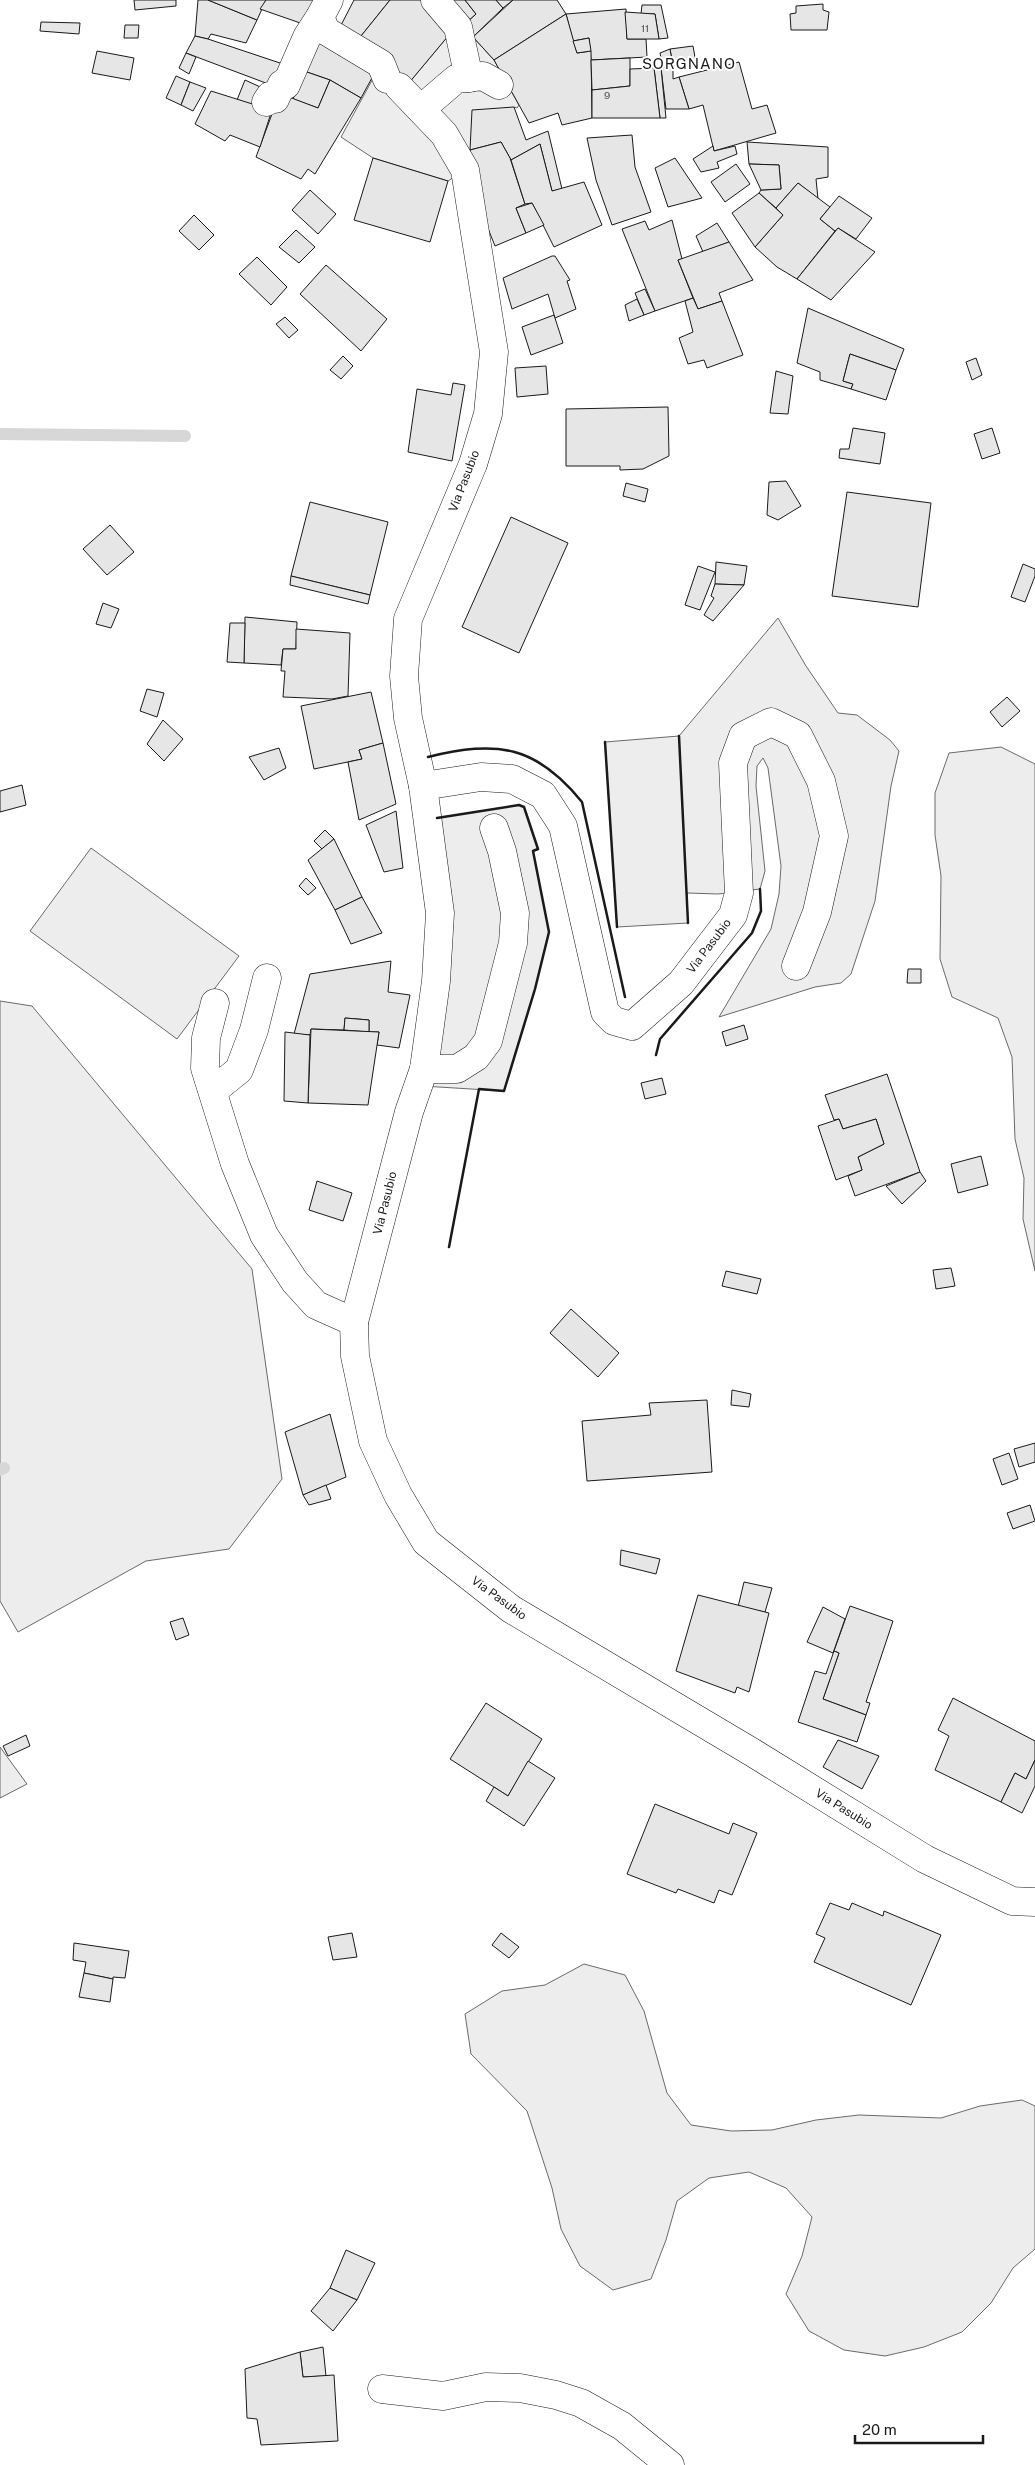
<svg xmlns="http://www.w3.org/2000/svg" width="1035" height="2465" viewBox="0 0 1035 2465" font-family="'Public Sans',sans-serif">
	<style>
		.built { fill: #ededed; stroke: #6a6a6a }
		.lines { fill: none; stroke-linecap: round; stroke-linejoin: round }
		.stream { stroke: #d7d7d7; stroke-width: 12 }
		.building { fill: #e6e6e6; stroke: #1a1a1a }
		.minor-casing { stroke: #1a1a1a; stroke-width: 29 }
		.minor { stroke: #fff; stroke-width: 28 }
		.wall { stroke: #1a1a1a; stroke-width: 2.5 }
		.labels { text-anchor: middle; stroke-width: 4; stroke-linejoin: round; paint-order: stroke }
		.number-label { font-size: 10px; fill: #4d4d4d }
		.street-label { font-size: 12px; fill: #1a1a1a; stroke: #fff }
		.quarter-label { font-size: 15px; letter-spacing: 1px; fill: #1a1a1a; stroke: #fff }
	</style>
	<rect width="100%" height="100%" fill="#fff"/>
	<!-- built -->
	<g class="built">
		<path d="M463,26L494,60L519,105L517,108L514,107L475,172L465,170L448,181L373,158L341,137L381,64L408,84L454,29Z"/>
		<path d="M778,618L806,666L838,713L857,715L890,740L899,751L891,786L875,901L851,974L841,983L815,987L719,1017L771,929L779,894L781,866L768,768L763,758L757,766L756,786L765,871L760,889L718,894L687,893L688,923L617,927L605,742L679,736Z"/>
		<path d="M1001,747L1035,764V1271L1023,1219L1024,1178L1015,1139L1012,1057L998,1018L952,997L940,959L941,876L935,835V793L949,753Z"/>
		<path d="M519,805L524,807L538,849L533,851L549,932L535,989L504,1091L422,1086L431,983L423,820Z"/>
		<path d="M91,848L239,956L177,1039L30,931Z"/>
		<path d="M0,1001L32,1006L252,1269L282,1479L229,1549L146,1561L18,1632L0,1601Z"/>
		<path d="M0,1747L27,1784L0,1798Z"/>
		<path d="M584,1964L625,1975L644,2011L667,2093L691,2125L731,2131L772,2130L816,2120L859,2115L941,2118L980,2106L1022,2100L1035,2106V2249L1013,2268L991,2303L962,2332L924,2347L885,2356L844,2350L809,2331L786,2294L802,2256L812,2217L786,2188L749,2172L709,2178L677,2201L666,2240L651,2279L613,2290L580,2266L561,2229L552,2188L527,2111L471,2054L465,2014L502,1991L545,1985Z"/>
	</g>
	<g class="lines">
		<!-- stream -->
		<g class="stream">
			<path d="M0,434L185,436"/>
			<path d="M0,1470L4,1468"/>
		</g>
	</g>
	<!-- building -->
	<g class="building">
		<path d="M134,0H176V6L135,10Z"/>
		<path d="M198,0H208L257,20L246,43L211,34L208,39L195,36Z"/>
		<path d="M208,0H266L257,20Z"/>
		<path d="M266,0H317L306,25L260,9Z"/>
		<path d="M354,0H390L357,41L339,29Z"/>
		<path d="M390,0H423L454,29L408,84L357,41Z"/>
		<path d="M442,0H465L476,14L463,26Z"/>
		<path d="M465,0H496L503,8L473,37L463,26L476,14Z"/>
		<path d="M496,0H513L503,8Z"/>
		<path d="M513,0H557L566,14L494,60L473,37Z"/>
		<path d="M823,4V10L829,12L827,30H791L790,14L796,13V6Z"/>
		<path d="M642,5H661L668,38L659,39L655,14H641Z"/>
		<path d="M626,9L627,39H646L647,57L591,60L589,38L573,41L566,14Z"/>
		<path d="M625,12L655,14L659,39H627Z"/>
		<path d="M566,14L577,53L591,51L592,118L562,125L558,113L529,123L494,60Z"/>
		<path d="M41,22L80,23L79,34L40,31Z"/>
		<path d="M125,25H139L138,38H124Z"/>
		<path d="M195,36L208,39L289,66L279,88L186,53Z"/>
		<path d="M589,38L591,51L577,53L573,41Z"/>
		<path d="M317,42L379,65L361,98L330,80L304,71Z"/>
		<path d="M693,46L696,63L673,66L670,49Z"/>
		<path d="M670,49L673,66L663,68L660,53Z"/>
		<path d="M97,51L134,58L130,80L92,73Z"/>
		<path d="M186,53L196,57L189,74L179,68Z"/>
		<path d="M630,58V86L592,90L591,60Z"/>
		<path d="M739,62L752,109L767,105L776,133L714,151L703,105L689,109L679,77Z"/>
		<path d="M673,66V79L679,77L689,109H666L661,68Z"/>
		<path d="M654,68H661L666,118H660Z"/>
		<path d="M654,68L660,118H592V90L630,86V69Z"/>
		<path d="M304,71L330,80L318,108L293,99Z"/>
		<path d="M176,76L190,82L181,105L166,98Z"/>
		<path d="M245,80L269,91L262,107L237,100Z"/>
		<path d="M330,80L361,98L315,174L308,169L301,179L256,157L275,106L283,111L289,97L318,108Z"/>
		<path d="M190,82L206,88L193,111L181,105Z"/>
		<path d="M211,91L262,107L271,113L260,147L230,135L225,141L195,124Z"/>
		<path d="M514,107L526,140L548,131L562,189L552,191L540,144L511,160L501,142L470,150L472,110Z"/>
		<path d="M632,135L635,167L651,212L612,225L596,180L587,138Z"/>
		<path d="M501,142L510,158L525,204L516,208L526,233L495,246L485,221L470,150Z"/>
		<path d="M747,142L828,147V177L816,179L818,199L798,183L776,208L759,193L761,190L781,189L779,165L749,164Z"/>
		<path d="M540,144L552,191L584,182L602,225L554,247L532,203L525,204L511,160Z"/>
		<path d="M713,146L714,151L735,146L737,154L717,162L719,168L701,172L693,159Z"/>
		<path d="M373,158L448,181L430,242L354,220Z"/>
		<path d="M675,158L702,198L668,207L655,168Z"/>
		<path d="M736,164L750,184L725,202L711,182Z"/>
		<path d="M749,164L779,165L781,189L761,190Z"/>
		<path d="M798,183L830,207L820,219L835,231L797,279L777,267L755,247L783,215L776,208Z"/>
		<path d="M310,190L336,214L318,234L292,210Z"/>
		<path d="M759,193L783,215L755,247L732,213Z"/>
		<path d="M839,196L872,218L856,239L838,228L835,231L820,219Z"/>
		<path d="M532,203L544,225L526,233L516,208Z"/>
		<path d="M194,215L214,235L199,250L179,231Z"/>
		<path d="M672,220L682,259L678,260L693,298L655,311L622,229L645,221L649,230Z"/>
		<path d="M717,223L729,242L703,252L696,236Z"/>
		<path d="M838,228L875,252L831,300L797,279Z"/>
		<path d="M296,230L315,247L299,263L279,247Z"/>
		<path d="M729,242L753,280L719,293L722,301L698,309L678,260Z"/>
		<path d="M552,256H555L570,280L567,281L576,309L555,318L548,294L512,309L503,278Z"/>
		<path d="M257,257L287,287L271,305L239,274Z"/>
		<path d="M326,265L387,319L361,351L300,294Z"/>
		<path d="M645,289L655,311L644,315L635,293Z"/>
		<path d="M693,298L698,309L722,301L743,355L707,368L704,360L688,364L679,338L693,332L685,301Z"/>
		<path d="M637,299L644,315L629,321L625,305Z"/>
		<path d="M808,308L904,349L896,370L850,354L843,381L853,384L851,389L820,380V372L797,363Z"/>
		<path d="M554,315L563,343L531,355L522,327Z"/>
		<path d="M285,317L298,330L289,338L276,324Z"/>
		<path d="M850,354L896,370L886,400L851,389L853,384L843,381Z"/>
		<path d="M343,356L353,366L341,379L330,370Z"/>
		<path d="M976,358L982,375L972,380L966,362Z"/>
		<path d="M546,366L548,394L517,397L515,368Z"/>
		<path d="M776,371L793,376L788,414L770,413Z"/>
		<path d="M453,383L465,385L452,461L408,452L417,389L451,395Z"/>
		<path d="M668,407L669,456L643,469L620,470V466H566V409Z"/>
		<path d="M853,428L885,433L880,464L839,458L840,449H849Z"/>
		<path d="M992,428L1000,453L982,459L974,434Z"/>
		<path d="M786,481L801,506L778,520L767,515L769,482Z"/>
		<path d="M626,483L648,489L645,502L623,496Z"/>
		<path d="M847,492L931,503L918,607L832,596Z"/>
		<path d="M310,502L388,522L370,595L291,576Z"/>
		<path d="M511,517L568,543L519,653L462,627Z"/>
		<path d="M110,525L134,552L107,575L83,549Z"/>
		<path d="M716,562L747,566L744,585L715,584Z"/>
		<path d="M1023,564L1035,569V576L1025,602L1011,597Z"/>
		<path d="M698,566L715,572L700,610L685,605Z"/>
		<path d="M291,576L370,595L368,604L290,585Z"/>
		<path d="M715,584L744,585L713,621L704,615L714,598L711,596Z"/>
		<path d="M103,603L119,609L111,628L96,624Z"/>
		<path d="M245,617L297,622L296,649H283L281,665L244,663Z"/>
		<path d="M230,623H245L244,663L227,662Z"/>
		<path d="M296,629L350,633L348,696L332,699L283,697L285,671H281L283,649H296Z"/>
		<path d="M147,689L164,693L157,717L140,711Z"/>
		<path d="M371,692L383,743L359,750L362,759L314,769L301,706Z"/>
		<path d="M1007,697L1020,711L1002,727L990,712Z"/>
		<path d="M163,720L183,739L164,761L147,744Z"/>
		<path d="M383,743L396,804L359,820L348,762L362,759L359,750Z"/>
		<path d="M279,748L286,768L264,780L249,757Z"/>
		<path d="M22,785L26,805L0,812V791Z"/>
		<path d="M396,811L403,868L384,872L366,825Z"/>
		<path d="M325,830L334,839L322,849L314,841Z"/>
		<path d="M334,839L362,897L335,910L308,860Z"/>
		<path d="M306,878L316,888L308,895L299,886Z"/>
		<path d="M362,897L382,933L351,944L335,910Z"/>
		<path d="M391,961L388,992L410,995L399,1048L377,1045L379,1032H369V1020L345,1018L344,1030L311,1029L310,1035L294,1034L310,974Z"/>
		<path d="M908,969H921V983H907Z"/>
		<path d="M345,1018L369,1020V1032L344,1030Z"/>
		<path d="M744,1025L748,1039L726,1046L722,1032Z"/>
		<path d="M311,1029L379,1032L368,1105L308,1103Z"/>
		<path d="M285,1032L310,1035L308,1103L284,1101Z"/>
		<path d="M887,1074L920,1172L855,1196L848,1176L862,1170L858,1157L884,1144L876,1119L843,1129L839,1119L834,1120L825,1095Z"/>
		<path d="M662,1078L666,1094L645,1099L641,1083Z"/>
		<path d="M839,1119L843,1129L876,1119L884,1144L858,1157L862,1170L836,1180L818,1126Z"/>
		<path d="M981,1156L988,1185L958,1193L951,1164Z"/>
		<path d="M920,1172L926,1181L902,1204L886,1186Z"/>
		<path d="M317,1181L352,1193L343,1221L309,1210Z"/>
		<path d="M951,1268L955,1286L936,1289L933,1270Z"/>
		<path d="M726,1271L761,1279L757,1294L722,1286Z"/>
		<path d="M571,1309L619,1353L598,1377L550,1333Z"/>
		<path d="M732,1390L751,1394L749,1407L731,1405Z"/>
		<path d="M707,1400L712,1472L587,1481L582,1421L651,1415L649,1403Z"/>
		<path d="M330,1414L346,1477L303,1495L285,1432Z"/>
		<path d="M1035,1443V1462L1019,1467L1014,1449Z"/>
		<path d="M1009,1453L1018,1479L1002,1485L993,1459Z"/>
		<path d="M326,1485L331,1499L309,1505L303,1495Z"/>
		<path d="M1030,1505L1035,1521L1013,1529L1007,1513Z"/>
		<path d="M621,1550L660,1559L656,1574L620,1565Z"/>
		<path d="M744,1582L772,1588L765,1612L738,1607Z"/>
		<path d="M698,1595L769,1613L749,1692L737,1687L735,1693L676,1671Z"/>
		<path d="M850,1606L893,1621L866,1702L870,1703L866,1715L823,1699L839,1653L834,1651Z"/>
		<path d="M823,1607L845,1619L833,1653L807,1642Z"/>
		<path d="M183,1618L189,1635L176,1640L170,1622Z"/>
		<path d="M834,1651L839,1653L823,1699L866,1715L857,1742L798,1722L815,1671L826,1674Z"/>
		<path d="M953,1698L1035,1741V1760L1026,1779L1015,1773L1001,1802L935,1770L949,1736L938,1730Z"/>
		<path d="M486,1703L542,1739L508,1796L450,1759Z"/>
		<path d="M26,1735L30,1746L8,1756L3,1746Z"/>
		<path d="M838,1740L879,1756L862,1789L823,1767Z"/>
		<path d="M1035,1760V1786L1022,1813L1001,1802L1015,1773L1026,1779Z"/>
		<path d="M528,1761L555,1778L524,1826L486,1801L494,1787L508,1796Z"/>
		<path d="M655,1804L729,1834L733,1823L757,1833L732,1895L719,1890L714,1903L678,1889L676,1893L627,1874Z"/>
		<path d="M830,1903L849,1910L852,1903L883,1916L884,1911L941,1935L911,2005L814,1962L825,1938L816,1934Z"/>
		<path d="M352,1933L357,1957L333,1960L328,1937Z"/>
		<path d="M501,1933L519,1947L509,1958L492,1945Z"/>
		<path d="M74,1943L129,1951L125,1978L113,1977V1979L84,1973L86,1962L73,1960Z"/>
		<path d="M84,1973L113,1979L110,2002L79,1997Z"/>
		<path d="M346,2250L375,2263L357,2300L330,2288Z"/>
		<path d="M330,2288L357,2300L333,2331L311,2311Z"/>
		<path d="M323,2347L326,2376L303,2377L300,2352Z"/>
		<path d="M300,2352L303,2377L334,2375L338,2441L261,2445L257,2419L247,2418L245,2369Z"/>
	</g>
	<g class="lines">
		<defs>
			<g id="minor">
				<path d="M329,0L320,17L326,31L381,64L387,79"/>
				<path d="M435,0L458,27L469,78"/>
				<path d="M399,87L444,134L465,170L494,352L488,414L473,464L408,619L404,676L408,718L423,786L440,913L436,981L424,1069L409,1112L354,1322L355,1356L373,1441L398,1495L426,1542L511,1609L750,1751L925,1859L1012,1901L1035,1902"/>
				<path d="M266,102L270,96L275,99L282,84L286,85L307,37L320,17"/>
				<path d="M421,109L456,79L483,76L499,85"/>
				<path d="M423,786L481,777L512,779L543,795L563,826L605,1012L614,1021L632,1026L681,983L733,915L739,893L733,763L743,736L771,722L798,735L821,781L834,836L817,912L796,966"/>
				<path d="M215,1003L206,1038L205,1068L235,1164L264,1235L295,1282L316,1305L354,1322"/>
				<path d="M424,1069H457L476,1057L488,1041L513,943L515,913L502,851L494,828"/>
				<path d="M213,1091L239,1070L254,1030L267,978"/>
				<path d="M382,2389L443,2396L486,2387L520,2388L556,2395L581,2403L622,2426L670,2465"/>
			</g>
		</defs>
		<!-- minor casing -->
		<use href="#minor" class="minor-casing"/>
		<!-- minor -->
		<use href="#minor" class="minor"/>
		<!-- wall -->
		<g class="wall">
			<path d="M679,736L688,923"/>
			<path d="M605,742L617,927"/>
			<path d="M428,757C497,740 536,745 582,802L625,997"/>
			<path d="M437,818L519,805L524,807L538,849L533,851L549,932L535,989L504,1091L479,1089L449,1247"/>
			<path d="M656,1055L660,1039L752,933L761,911L760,889"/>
		</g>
	</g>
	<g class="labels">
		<!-- number labels -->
		<g class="number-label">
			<text x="645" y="32">11</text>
			<text x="607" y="99">9</text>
		</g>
		<!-- street labels -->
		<g class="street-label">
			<text transform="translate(464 481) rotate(-69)" y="4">Via Pasubio</text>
			<text transform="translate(709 946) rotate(-53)" y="4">Via Pasubio</text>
			<text transform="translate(385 1203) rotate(-76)" y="4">Via Pasubio</text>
			<text transform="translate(499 1598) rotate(36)" y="4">Via Pasubio</text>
			<text transform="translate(844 1809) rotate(32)" y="4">Via Pasubio</text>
		</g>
		<!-- quarter labels -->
		<g class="quarter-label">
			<text x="689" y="69">SORGNANO</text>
		</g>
	</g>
	<!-- scale -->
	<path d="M855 2435v8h128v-8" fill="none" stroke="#1a1a1a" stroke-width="2.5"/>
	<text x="862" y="2435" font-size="15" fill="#1a1a1a" stroke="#ffffff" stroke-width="4" paint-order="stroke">20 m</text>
</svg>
